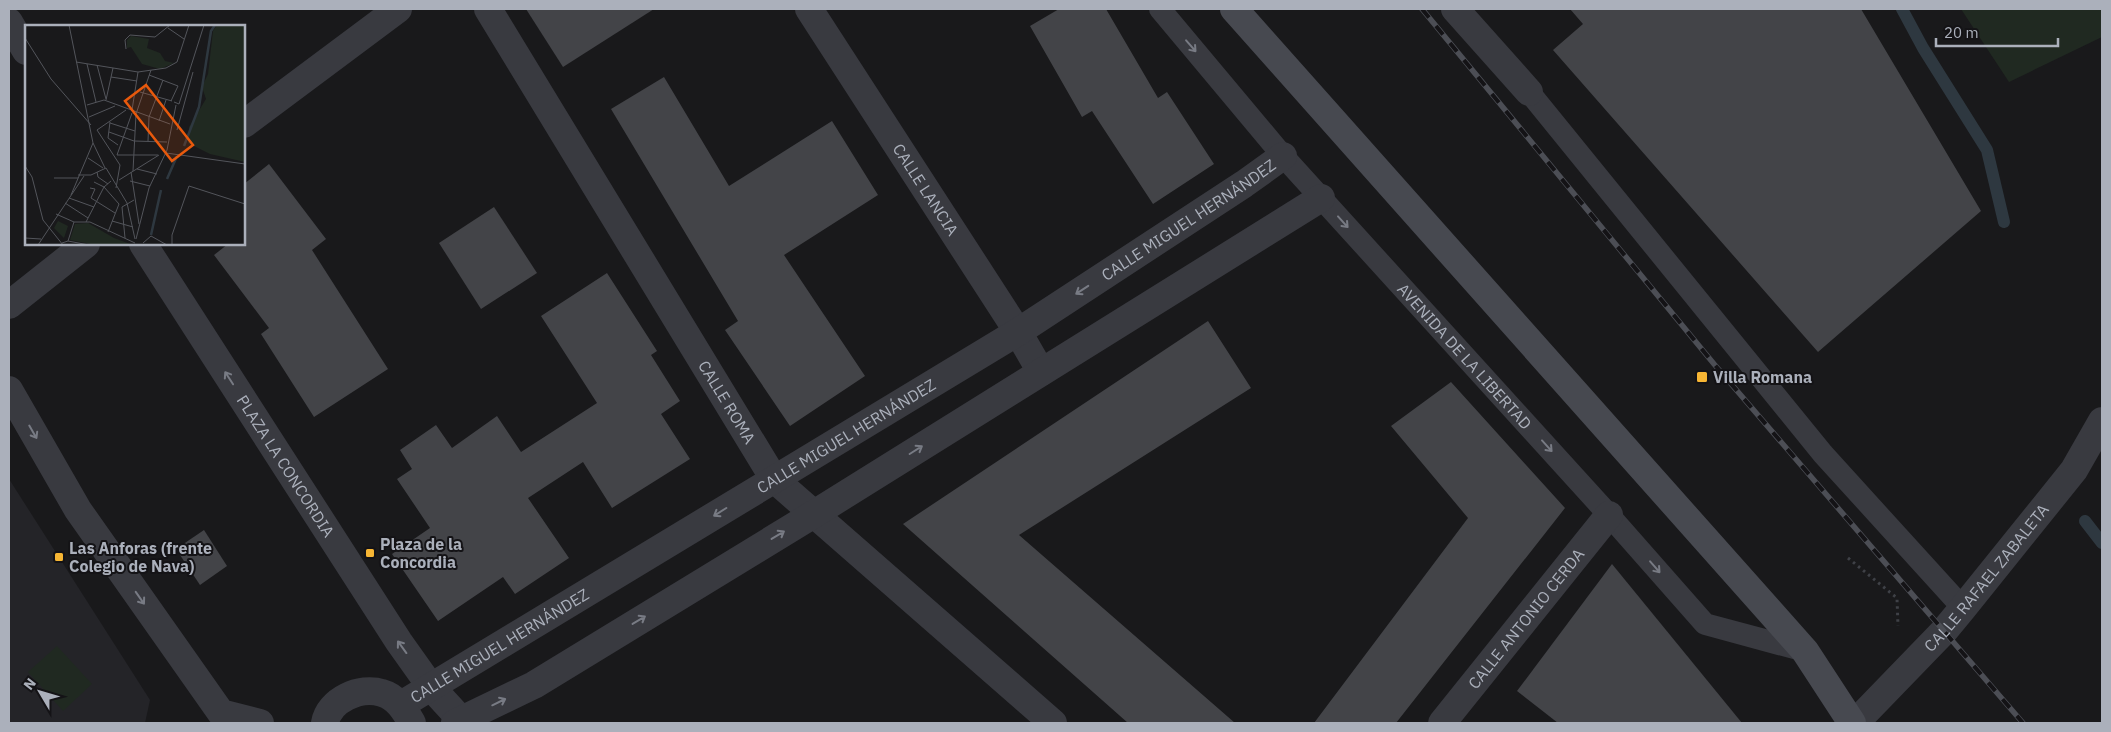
<svg xmlns="http://www.w3.org/2000/svg" width="2111" height="732" viewBox="0 0 2111 732" font-family="'IBM Plex Sans',sans-serif">
	<style>
		.built { fill: #242428 }
		.green { fill: #202921 }
		.lines { fill: none; stroke-linecap: round; stroke-linejoin: round }
		.stream { stroke: #2e3840; stroke-width: 12 }
		.building { fill: #434448 }
		.path { stroke: #3f4147; stroke-width: 3; stroke-dasharray: 2.5 4; stroke-linecap: butt }
		.lane { stroke: #393a40; stroke-width: 22 }
		.street { stroke: #393a40; stroke-width: 28 }
		.secondary { stroke: #474950; stroke-width: 28 }
		.rail-casing { stroke: #4c4e55; stroke-width: 5.5 }
		.rail { stroke: #141316; stroke-width: 4; stroke-dasharray: 11; stroke-linecap: butt }
		.oneway { stroke: #787b84 }
		.poi-dot { fill: #f7b634; stroke: #141316; stroke-width: 2 }
		.labels { text-anchor: middle; stroke-width: 4; stroke-linejoin: round; paint-order: stroke }
		.street-label { font-size: 16px; fill: #abb0bb; stroke: #141316 }
		.poi-label { font-size: 16px; font-weight: bold; fill: #abb0bb; stroke: #141316; text-anchor: start }
		.inset-river { fill: none; stroke: #2e3840; stroke-width: 2.5 }
		.inset-road { fill: none; stroke: #53555b; stroke-width: 1 }
		.view { fill: #e8590c; fill-opacity: 0.15; stroke: #e8590c; stroke-width: 2.5 }
		.inset-edge { fill: none; stroke: #abb0bb; stroke-width: 2.5 }
	</style>
	<rect width="100%" height="100%" fill="#19191b"/>
	<!-- built -->
	<path class="built" d="M9,479L150,700L145,723H9Z"/>
	<!-- green -->
	<g class="green">
		<path d="M1961,9H2102V37L2009,82Z"/>
		<path d="M57,646L92,684L63,711L28,672Z"/>
	</g>
	<g class="lines">
		<!-- stream -->
		<g class="stream">
			<path d="M1902,9L1923,48L1987,150L2004,222"/>
			<path d="M2085,521L2102,543"/>
		</g>
	</g>
	<!-- building -->
	<g class="building">
		<path d="M526,9H654L563,67Z"/>
		<path d="M1059,9H1106L1158,98L1167,92L1214,164L1153,204L1092,111L1082,117L1030,26Z"/>
		<path d="M1570,9H1861L1981,211L1818,352L1553,50L1583,24Z"/>
		<path d="M664,77L729,186L832,121L878,195L784,255L865,376L790,426L725,330L738,321L611,109Z"/>
		<path d="M269,164L326,239L312,250L388,369L314,417L261,334L269,328L214,255L228,244H244V184Z"/>
		<path d="M494,207L537,273L481,309L439,243Z"/>
		<path d="M607,273L657,351L651,355L680,401L661,414L690,459L612,508L583,462L528,498L569,558L515,594L503,577L438,621L392,554L430,528L397,479L412,469L400,450L436,425L452,448L497,416L521,452L597,403L541,316Z"/>
		<path d="M1208,321L1251,388L1019,535L1235,723H1128L903,524Z"/>
		<path d="M1451,382L1565,508L1396,723H1314L1468,518L1391,426Z"/>
		<path d="M204,530L227,566L200,585L176,549Z"/>
		<path d="M1612,564L1742,723H1558L1517,691Z"/>
	</g>
	<g class="lines">
		<!-- path -->
		<path class="path" d="M1848,558L1897,598L1898,626"/>
		<!-- lane -->
		<g class="lane">
			<path id="s1" d="M1160,9L1283,156L1609,515L1705,624L1805,651"/>
			<path d="M1529,92L1823,454L1963,608"/>
		</g>
		<!-- street -->
		<g class="street">
			<path id="s2" d="M488,9L774,479L1053,723"/>
			<path id="s3" d="M809,9L1018,332L1041,372"/>
			<path d="M1455,9L1529,92"/>
			<path d="M9,22L26,51"/>
			<path d="M244,124L398,9"/>
			<path id="s4" d="M143,244L399,642L431,687L464,723"/>
			<path d="M9,305L86,244"/>
			<path d="M9,390L78,510L221,713L260,723"/>
			<path id="s5" d="M401,705L1018,332L1244,184L1283,156"/>
			<path d="M325,723C329,700 360,686 382,693C397,697 405,711 412,723"/>
			<path d="M455,723L534,685L814,514L1321,198"/>
			<path id="s6" d="M1442,723L1609,515"/>
			<path id="s7" d="M1855,723L1944,631L1963,608L2074,470L2102,421"/>
		</g>
		<!-- secondary -->
		<path class="secondary" d="M1234,9L1805,651L1852,723"/>
		<defs>
			<path id="rail" d="M1422,9L1714,364L2023,723"/>
		</defs>
		<!-- rail casing -->
		<use href="#rail" class="rail-casing"/>
		<!-- rail -->
		<use href="#rail" class="rail"/>
	</g>
	<!-- one-way arrows -->
	<defs><path id="oneway-shaft" d="M-6 0H5M1.5-3L5.5 0L1.5 3" fill="none" stroke-width="1.6" stroke-linecap="round" stroke-linejoin="round" transform="scale(1.25)"/></defs>
	<g class="oneway">
		<use href="#oneway-shaft" transform="translate(1191 46) rotate(49)"/>
		<use href="#oneway-shaft" transform="translate(1343 222) rotate(48)"/>
		<use href="#oneway-shaft" transform="translate(1082 290) rotate(147)"/>
		<use href="#oneway-shaft" transform="translate(229 378) rotate(-123)"/>
		<use href="#oneway-shaft" transform="translate(33 432) rotate(60)"/>
		<use href="#oneway-shaft" transform="translate(1547 446) rotate(48)"/>
		<use href="#oneway-shaft" transform="translate(916 450) rotate(-32)"/>
		<use href="#oneway-shaft" transform="translate(720 512) rotate(148)"/>
		<use href="#oneway-shaft" transform="translate(778 535) rotate(-31)"/>
		<use href="#oneway-shaft" transform="translate(1655 567) rotate(49)"/>
		<use href="#oneway-shaft" transform="translate(140 598) rotate(55)"/>
		<use href="#oneway-shaft" transform="translate(639 620) rotate(-31)"/>
		<use href="#oneway-shaft" transform="translate(402 647) rotate(-126)"/>
		<use href="#oneway-shaft" transform="translate(499 702) rotate(-26)"/>
	</g>
	<!-- markers -->
	<g class="poi-dot">
		<rect x="1696" y="371" width="12" height="12" rx="2.5"/>
		<rect x="365" y="548" width="10" height="10" rx="2.5"/>
		<rect x="54" y="552" width="10" height="10" rx="2.5"/>
	</g>
	<g class="labels">
		<!-- street labels -->
		<g class="street-label">
			<text dy="6" stroke="none"><textPath href="#s3" startOffset="215">CALLE LANCIA</textPath></text>
			<text dy="6" stroke="none"><textPath href="#s5" startOffset="925">CALLE MIGUEL HERNÁNDEZ</textPath></text>
			<text dy="6" stroke="none"><textPath href="#s1" startOffset="462">AVENIDA DE LA LIBERTAD</textPath></text>
			<text dy="6" stroke="none"><textPath href="#s2" startOffset="460">CALLE ROMA</textPath></text>
			<text dy="6" stroke="none"><textPath href="#s5" startOffset="520">CALLE MIGUEL HERNÁNDEZ</textPath></text>
			<text dy="6" stroke="none"><textPath href="#s4" startOffset="264">PLAZA LA CONCORDIA</textPath></text>
			<text dy="6" stroke="none"><textPath href="#s7" startOffset="196">CALLE RAFAEL ZABALETA</textPath></text>
			<text dy="6" stroke="none"><textPath href="#s6" startOffset="134">CALLE ANTONIO CERDA</textPath></text>
			<text dy="6" stroke="none"><textPath href="#s5" startOffset="115">CALLE MIGUEL HERNÁNDEZ</textPath></text>
		</g>
		<!-- poi labels -->
		<g class="poi-label">
			<text x="1713" y="383">Villa Romana</text>
			<text x="380" y="550">Plaza de la<tspan x="380" dy="18">Concordia</tspan></text>
			<text x="69" y="554">Las Anforas (frente<tspan x="69" dy="18">Colegio de Nava)</tspan></text>
		</g>
	</g>
	<!-- overview -->
	<g transform="translate(25 25)">
		<rect width="220" height="220" fill="#19191b"/>
		<path d="M192,0H220V137L185,129L163,118L164,102L181,74L177,62L183,49L188,6ZM106,11L124,14L122,23L135,28L140,36L149,38L135,44L117,39L106,22L102,23V15ZM33,196L43,201L39,213L29,203ZM63,198L89,213L108,220H71L45,215L50,199Z" fill="#202921"/>
		<path class="inset-river" d="M159,121L174,82L186,6L190,0M142,154L152,131M126,210L136,165"/>
		<path class="inset-road" d="M44,0L68,118L46,170M143,3L159,14M0,13L26,54L66,100M101,24L100,15L105,10L130,12L145,0M51,37L113,47L141,43L152,37L164,0M62,39L71,77M72,40L81,74M124,50L153,61L146,76M86,52L112,56M115,67L147,76M81,75L88,43M149,77L154,79L179,0M62,80L79,75L145,99M107,85L113,47M64,92L90,81M134,96L141,75M85,97L83,113L93,120M85,98L110,106M72,105L95,140L91,163M72,105L101,85M152,105L168,47M84,107L109,116L142,117M123,116L124,92L138,55M68,118L80,143M141,128L220,139M92,130H133M92,130L107,88M63,133L78,143M0,141L7,152L18,195L38,220M112,144L132,149M108,146L111,89L126,45M72,147L73,152L83,159M106,147L114,199M53,150H66L81,143L102,178L110,214M29,153H53M94,155L134,130M105,156L125,161M69,157L79,162L94,179L83,207M65,163L70,164L66,173L90,188M44,173L69,182M40,178L63,193M31,189L49,197H65L110,218M87,196L108,202M61,197L79,162L86,156M0,213L16,214M100,213L97,182L109,175M111,214L124,163L142,125L151,80M43,216L64,220M37,218L43,216L49,197M118,218L126,211L142,220M13,220L59,151M147,220V210L164,161L220,179"/>
		<path class="view" d="M121,60L168,120L147,136L100,76Z"/>
		<rect width="220" height="220" class="inset-edge"/>
	</g>
	<!-- border -->
	<rect width="2111" height="732" fill="none" stroke="#abb0bb" stroke-width="20"/>
	<!-- north arrow -->
	<g transform="translate(40 692) rotate(308)" stroke="#141316" stroke-width="4" paint-order="stroke">
	<path d="M0-4L9 19L0 12L-9 19Z" fill="#abb0bb"/>
	<text y="-8" font-size="14" font-weight="bold" text-anchor="middle" fill="#abb0bb">N</text>
	</g>
	<!-- scale -->
	<path d="M1936 38v8h122v-8" fill="none" stroke="#abb0bb" stroke-width="2.5"/>
	<text x="1944" y="38" font-size="15" fill="#abb0bb" stroke="#141316" stroke-width="4" paint-order="stroke">20 m</text>
</svg>
